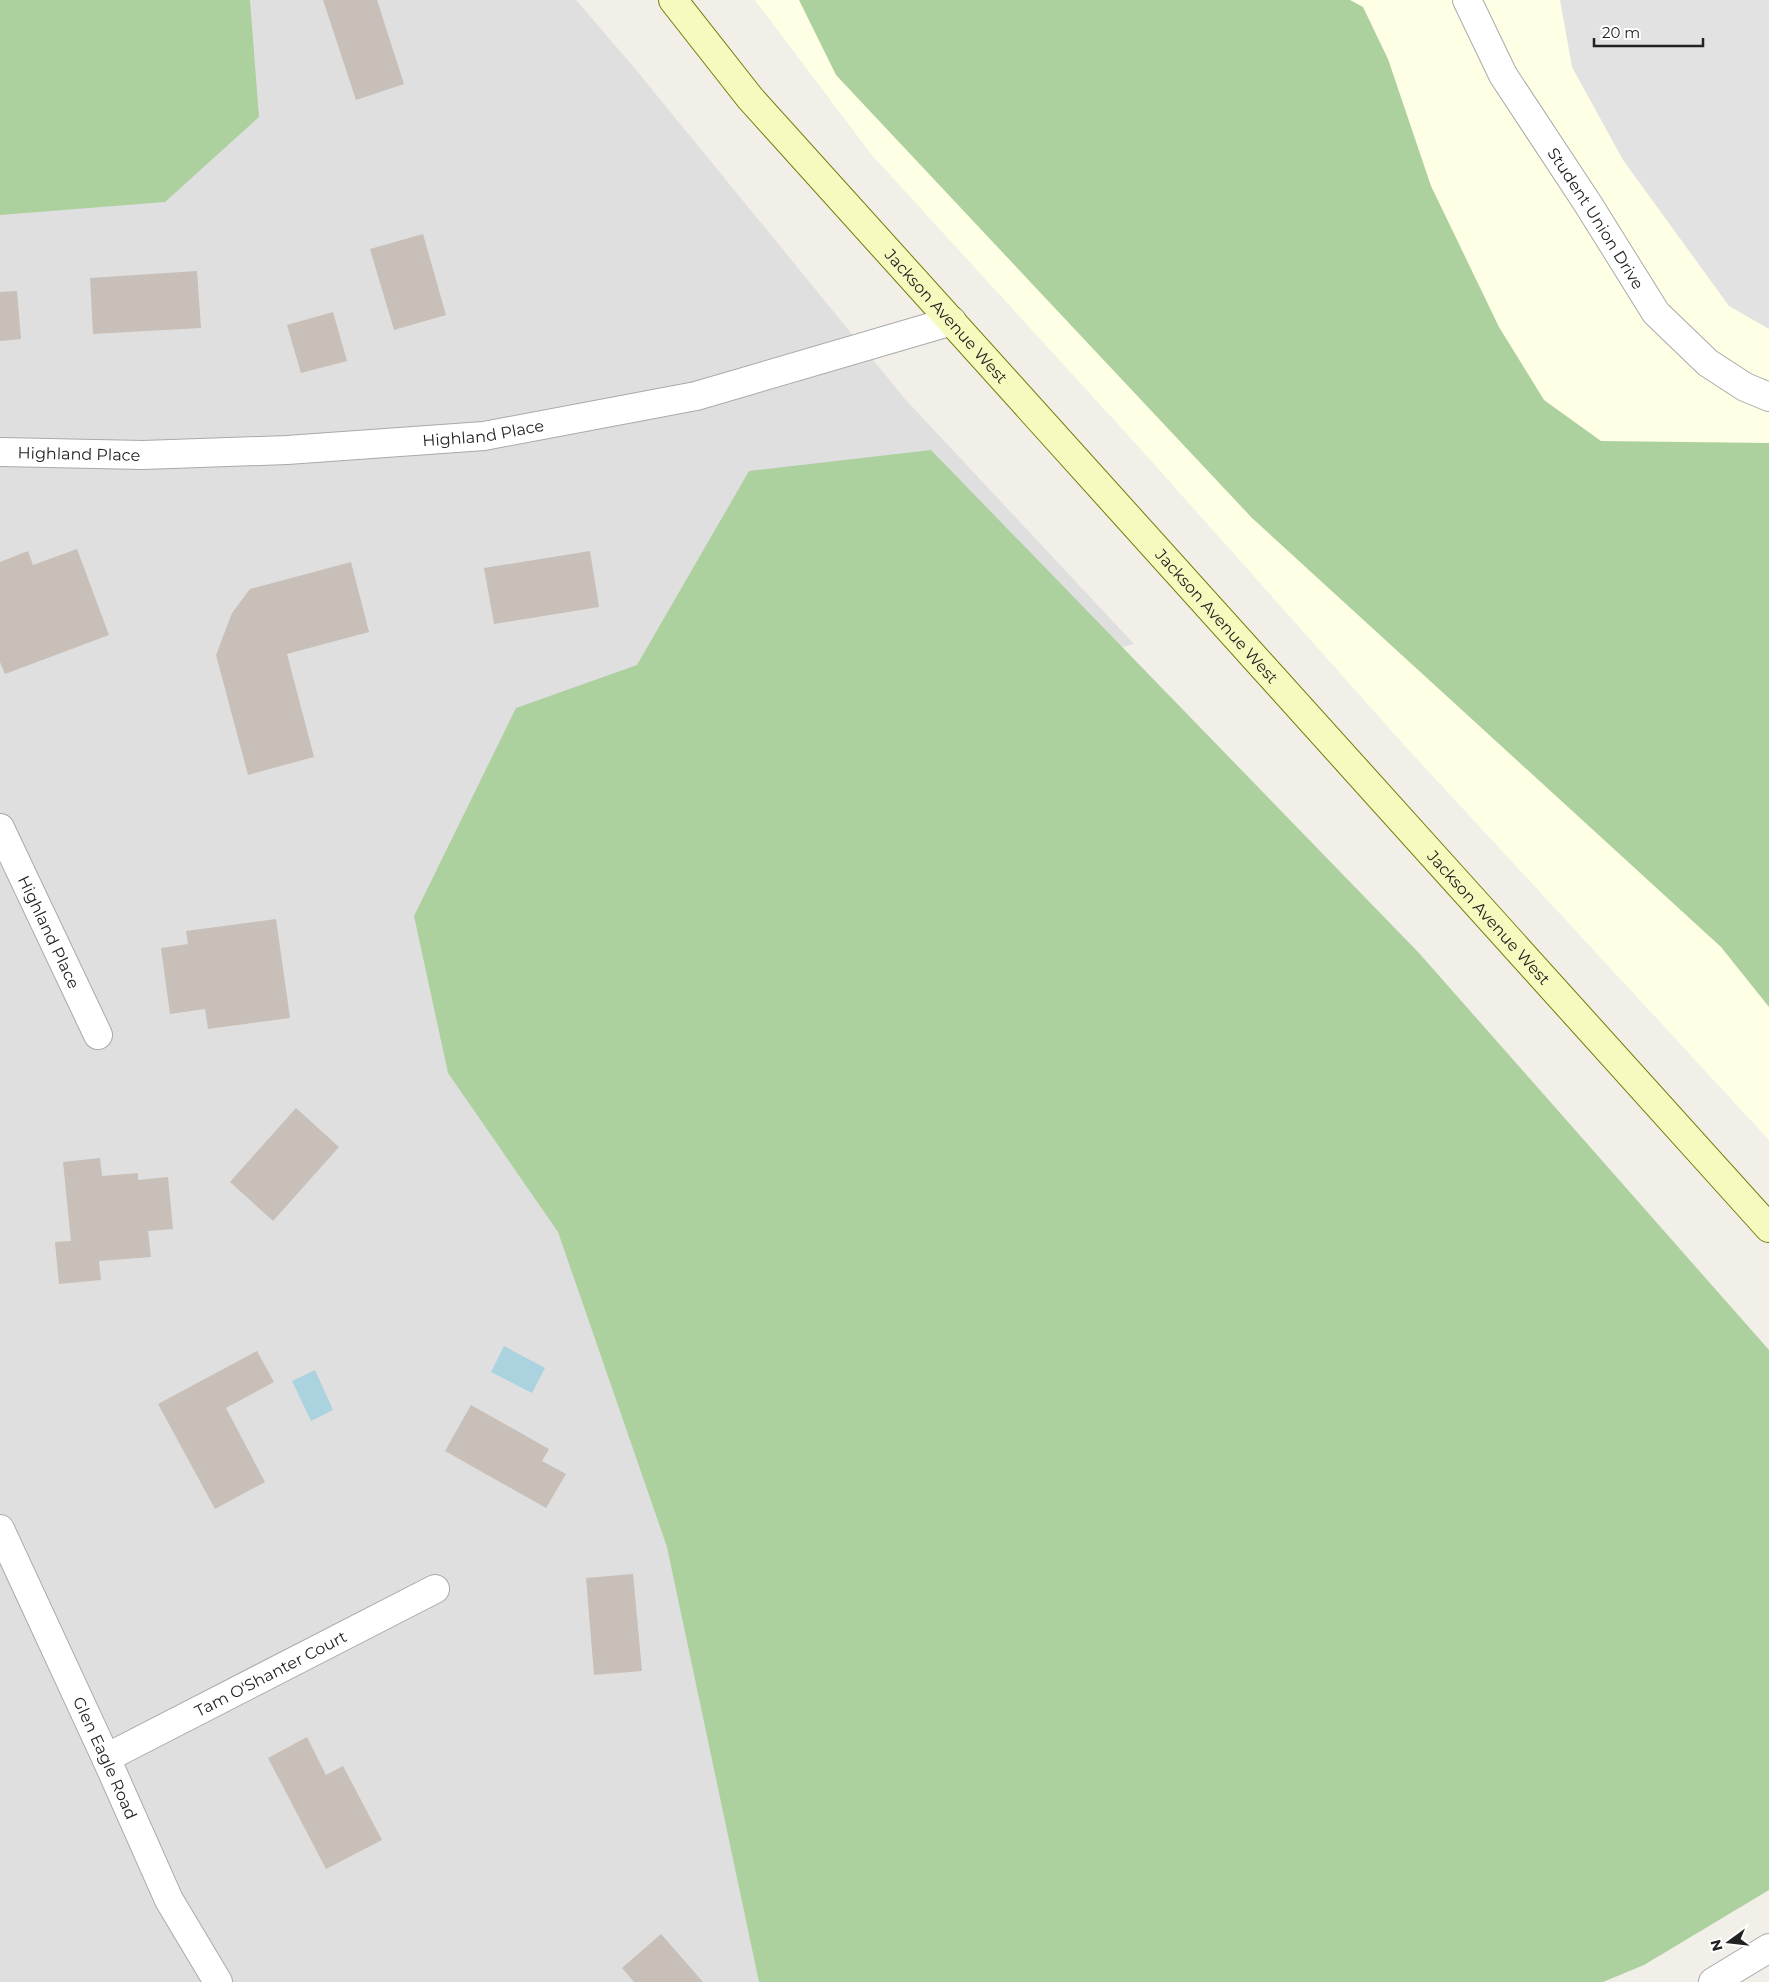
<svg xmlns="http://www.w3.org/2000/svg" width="1769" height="1982" viewBox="0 0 1769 1982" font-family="Montserrat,sans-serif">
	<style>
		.residential { fill: #e0dfdf }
		.education { fill: #ffffe5 }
		.forest { fill: #add19e }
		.parking { fill: #e2e2e2 }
		.water { fill: #aad3df }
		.building { fill: #c7bfb8 }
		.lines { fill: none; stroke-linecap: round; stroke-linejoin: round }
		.street-casing { stroke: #a9a9a9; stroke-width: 30 }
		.secondary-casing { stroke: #707d05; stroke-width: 30 }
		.street { stroke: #fff; stroke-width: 28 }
		.secondary { stroke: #f7fabf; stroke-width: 28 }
		.labels { text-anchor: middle; stroke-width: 4; stroke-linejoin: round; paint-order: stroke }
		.street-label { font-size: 16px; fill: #222; stroke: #fff }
	</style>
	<rect width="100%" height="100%" fill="#f2efe9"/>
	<!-- residential -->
	<path class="residential" d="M0,0H576L632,65L905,399L1134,644L544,816L938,1982H0Z"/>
	<!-- education -->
	<path class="education" d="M755,0H1769V1140L1405,746L1137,445L871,154Z"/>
	<!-- forest -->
	<g class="forest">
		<path d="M0,0H250L259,117L165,202L0,215Z"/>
		<path d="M799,0H1350L1363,7L1388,59L1431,186L1499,327L1544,400L1601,441L1769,443V1007L1721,947L1252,518L836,75Z"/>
		<path d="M931,450L1419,953L1769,1350V1890L1644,1965L1603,1982H759L667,1547L558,1232L448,1073L414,916L516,708L637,665L749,471Z"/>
	</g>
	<!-- parking -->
	<path class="parking" d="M1560,0H1769V329L1729,306L1623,160L1572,67Z"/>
	<!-- water -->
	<g class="water">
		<path d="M504,1346L545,1368L532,1393L491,1372Z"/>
		<path d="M315,1370L333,1410L311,1421L292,1381Z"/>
	</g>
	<!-- building -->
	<g class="building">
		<path d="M323,0H377L404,84L356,100Z"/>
		<path d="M423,234L446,315L394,330L370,249Z"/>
		<path d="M197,271L201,328L93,334L90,278Z"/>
		<path d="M17,291L21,339L0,341V292Z"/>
		<path d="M333,312L347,361L301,373L287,325Z"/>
		<path d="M77,549L109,635L5,674L0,662V562L28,551L33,565Z"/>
		<path d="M590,551L599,607L494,624L484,568Z"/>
		<path d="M351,562L369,632L287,654L314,757L248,775L216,655L232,613L250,589Z"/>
		<path d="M276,919L290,1018L208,1029L205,1009L170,1014L161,948L188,944L186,931Z"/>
		<path d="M296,1108L339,1147L273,1221L230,1182Z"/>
		<path d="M100,1158L102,1176L138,1173V1180L168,1177L173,1229L148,1231L151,1257L99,1261L101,1280L59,1284L55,1242L71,1241L63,1162Z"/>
		<path d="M257,1351L274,1382L226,1408L265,1482L215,1509L158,1404Z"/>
		<path d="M471,1405L549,1449L542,1461L566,1474L546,1508L445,1451Z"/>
		<path d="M633,1574L642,1671L594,1675L586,1578Z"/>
		<path d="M307,1737L326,1775L343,1766L382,1840L326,1869L268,1758Z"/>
		<path d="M661,1934L703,1982H634L622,1968Z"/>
	</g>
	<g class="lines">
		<defs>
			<g id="street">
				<path id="s1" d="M1467,0L1503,75L1588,204L1656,313L1708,363L1745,387L1769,397"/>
				<path id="s2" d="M0,452L143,455L287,450L484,436L696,396L952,321"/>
				<path id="s3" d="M0,828L98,1035"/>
				<path id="s4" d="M0,1529L106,1758L169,1900L218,1982"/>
				<path id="s5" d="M106,1758L435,1589"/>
				<path d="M1713,1982L1769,1948"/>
			</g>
			<g id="secondary">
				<path id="s6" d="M673,0L750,98L1769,1228"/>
			</g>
		</defs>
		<!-- street casing -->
		<use href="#street" class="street-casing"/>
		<!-- secondary casing -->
		<use href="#secondary" class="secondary-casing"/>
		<!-- street -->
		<use href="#street" class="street"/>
		<!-- secondary -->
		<use href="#secondary" class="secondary"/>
	</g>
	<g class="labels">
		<!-- street labels -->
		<g class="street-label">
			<text dy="6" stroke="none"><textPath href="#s1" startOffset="254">Student Union Drive</textPath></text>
			<text dy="6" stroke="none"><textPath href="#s6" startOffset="418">Jackson Avenue West</textPath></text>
			<text dy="6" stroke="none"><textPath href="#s2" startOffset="484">Highland Place</textPath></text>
			<text dy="6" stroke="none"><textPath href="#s2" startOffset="79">Highland Place</textPath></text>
			<text dy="6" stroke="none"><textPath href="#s6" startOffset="822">Jackson Avenue West</textPath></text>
			<text dy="6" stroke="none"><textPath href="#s6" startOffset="1228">Jackson Avenue West</textPath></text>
			<text dy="6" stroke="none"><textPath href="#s3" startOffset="115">Highland Place</textPath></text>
			<text dy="6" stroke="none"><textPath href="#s5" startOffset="185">Tam O'Shanter Court</textPath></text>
			<text dy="6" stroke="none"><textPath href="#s4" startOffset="252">Glen Eagle Road</textPath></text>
		</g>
	</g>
	<!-- north arrow -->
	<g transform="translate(1729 1942) rotate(255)" stroke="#ffffff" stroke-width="4" paint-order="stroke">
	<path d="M0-4L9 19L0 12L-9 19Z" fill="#222222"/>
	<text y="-8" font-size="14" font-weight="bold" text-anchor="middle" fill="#222222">N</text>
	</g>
	<!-- scale -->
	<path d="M1594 38v8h109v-8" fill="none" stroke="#222222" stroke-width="2.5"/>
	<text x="1602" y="38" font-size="15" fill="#222222" stroke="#ffffff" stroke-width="4" paint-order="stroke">20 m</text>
</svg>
